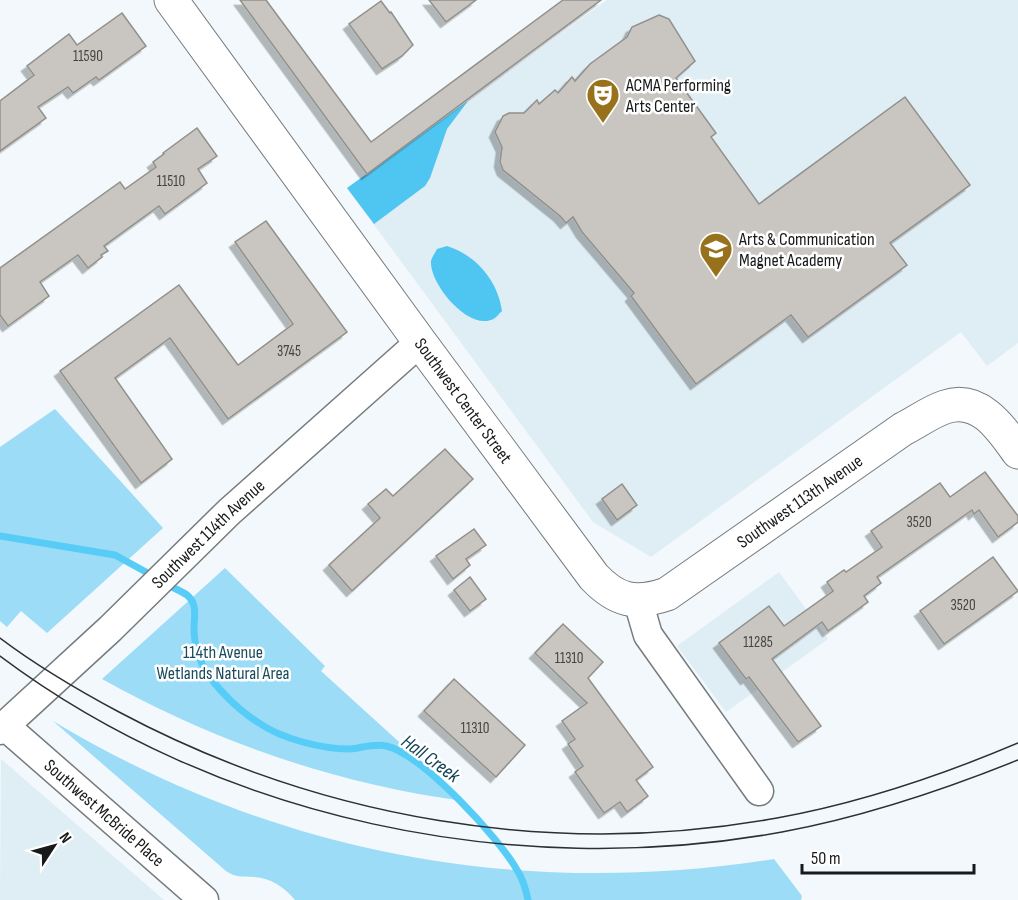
<svg xmlns="http://www.w3.org/2000/svg" width="1018" height="900" viewBox="0 0 1018 900" font-family="'Sofia Sans Condensed',sans-serif">
	<style>
		.built { fill: #dfedf4 }
		.green { fill: #9cdcf7 }
		.forest { fill: #4fc6f1 }
		.lines { fill: none; stroke-linecap: round; stroke-linejoin: round }
		.stream { stroke: #56ccf7; stroke-width: 7 }
		.building { fill: #c9c6c1; stroke: #92908b; stroke-width: 1.5; filter: url(#shadow) }
		.minor-casing { stroke: #767b7d; stroke-width: 31 }
		.tertiary-casing { stroke: #767b7d; stroke-width: 35 }
		.minor { stroke: #fff; stroke-width: 28 }
		.tertiary { stroke: #fff; stroke-width: 33 }
		.tram { stroke: #2d2f31; stroke-width: 1.5 }
		.labels { text-anchor: middle; stroke-width: 5; stroke-linejoin: round; paint-order: stroke }
		.number-label { font-size: 15px; fill: #444 }
		.poi-label { font-size: 18px; fill: #17191a; stroke: #fff; text-anchor: start }
		.street-label { font-size: 18px; fill: #17191a; stroke: #fff }
		.park-label { font-size: 18px; fill: #194b5d; stroke: #fff }
		.water-label { font-size: 20px; font-style: italic; fill: #0f4355; stroke: #fff }
	</style>
	<defs>
		<filter id="shadow"><feDropShadow dx="-5.5" dy="5.5" stdDeviation="0" flood-color="#0004"/></filter>
	</defs>
	<rect width="100%" height="100%" fill="#f2f8fb"/>
	<!-- built -->
	<g class="built">
		<path d="M607,0H1018V343L987,366L961,332L651,557L593,522L347,188Z"/>
		<path d="M779,572L828,639L726,712L677,646Z"/>
		<path d="M1,759L164,900H0Z"/>
	</g>
	<!-- green -->
	<g class="green">
		<path d="M55,409L163,528L47,633L21,611L7,627L0,621V447Z"/>
		<path d="M225,568L325,666L321,671L464,801C336,784 215,742 102,679Z"/>
		<path d="M53,721C275,854 519,899 774,859L802,896L801,900H295C284,887 271,878 254,877C242,876 236,878 226,871Z"/>
	</g>
	<!-- forest -->
	<g class="forest">
		<path d="M468,101L447,129L430,178L425,186L374,224L347,188Z"/>
		<path d="M447,246C476,255 498,281 502,311C499,313 498,316 495,318C471,334 429,284 431,261C432,257 435,253 437,249Z"/>
	</g>
	<g class="lines">
		<!-- stream -->
		<g class="stream">
			<path d="M0,536L115,555L155,577"/>
			<path d="M167,584C173,588 181,591 187,595C198,604 194,617 194,629C194,637 196,648 199,656C206,680 238,710 259,723C282,739 322,749 350,749C361,748 376,743 386,746C422,754 499,838 517,870C523,879 526,890 528,900"/>
		</g>
	</g>
	<!-- building -->
	<g class="building">
		<path d="M240,0H266L371,142L563,0H601L367,174Z"/>
		<path d="M429,0H476L446,22Z"/>
		<path d="M381,1L390,13L391,12L413,45L402,56L382,69L349,24Z"/>
		<path d="M122,13L146,46L99,80L96,77L73,93L68,87L38,107L46,118L0,151V101L34,75L27,66L69,34L77,45Z"/>
		<path d="M659,15L669,19L695,61L676,78L716,133L711,137L759,204L905,97L970,185L890,243L907,265L808,337L791,315L696,384L631,296L634,293L582,232L573,217L566,223L560,216L503,170L500,162L502,147L495,132L503,116L509,113H524L537,100L539,104L555,90L558,93L572,77L575,81L590,64L627,37L632,27Z"/>
		<path d="M197,128L217,156L198,169L207,183L165,214L159,206L104,246L108,251L101,255L102,257L88,268L78,255L40,282L49,296L8,326L0,315V268L120,182L125,189L156,167L153,162L164,154L163,153Z"/>
		<path d="M266,221L347,332L228,419L170,338L115,378L172,459L141,483L60,371L179,285L238,365L293,324L235,242Z"/>
		<path d="M445,449L473,479L352,591L329,565L380,518L368,504L386,489L393,496Z"/>
		<path d="M985,472L1018,516V522L998,537L979,510L974,514L972,510L877,577L881,583L864,596L868,602L828,631L822,622L772,659L821,726L798,742L749,677L746,679L719,643L769,606L784,626L833,591L827,582L844,570L846,572L882,547L871,531L940,483L950,497Z"/>
		<path d="M622,484L637,505L617,520L602,499Z"/>
		<path d="M474,529L486,545L466,559L470,565L453,579L436,556Z"/>
		<path d="M993,557L1018,591L944,644L920,611Z"/>
		<path d="M470,577L486,599L470,611L454,590Z"/>
		<path d="M563,624L603,662L588,678L653,767L636,780L648,796L627,812L620,802L604,813L575,772L583,766L568,744L575,739L562,721L587,703L535,653Z"/>
		<path d="M454,679L525,745L496,777L424,711Z"/>
	</g>
	<g class="lines">
		<defs>
			<g id="minor">
				<path d="M638,601L648,635L759,791"/>
				<path id="s1" d="M5,726L204,900"/>
				<path id="s2" d="M0,730L110,629L229,512L420,342"/>
			</g>
			<g id="tertiary">
				<path id="s3" d="M171,0L420,342L594,577C617,601 635,605 667,594L903,429C917,422 930,412 945,407C979,395 1001,428 1018,452"/>
			</g>
		</defs>
		<!-- minor casing -->
		<use href="#minor" class="minor-casing"/>
		<!-- tertiary casing -->
		<use href="#tertiary" class="tertiary-casing"/>
		<!-- minor -->
		<use href="#minor" class="minor"/>
		<!-- tertiary -->
		<use href="#tertiary" class="tertiary"/>
		<!-- tram -->
		<g class="tram">
			<path d="M0,638C37,666 78,690 119,712C320,819 552,859 777,818C860,803 940,776 1018,743"/>
			<path d="M0,656C219,820 514,881 782,832C863,817 941,791 1018,760"/>
		</g>
	</g>
	<!-- icons -->
	<defs>
		<symbol id="theatre-pin" viewBox="-11 -11 22 30"><path d="M0 17L-7.5 6A9.5 9.5 0 1 1 7.5 6Z" fill="#98711c" stroke="#fff"/><path d="M-5-5.5Q0-4 5-5.5V0Q5 5 0 6Q-5 5-5 0ZM-3.3-2.5H-1v1.5H-3.3ZM1-2.5H3.3v1.5H1ZM-2.8 1Q0 5.5 2.8 1Z" fill="#fff"/></symbol>
		<symbol id="school-pin" viewBox="-11 -11 22 30"><path d="M0 17L-7.5 6A9.5 9.5 0 1 1 7.5 6Z" fill="#98711c" stroke="#fff"/><path d="M0-5L7-2L0 1L-7-2ZM-4 1L0 2.5L4 1V4Q0 6-4 4Z" fill="#fff"/></symbol>
	</defs>
	<g fill-rule="evenodd">
		<use href="#theatre-pin" x="584" y="76" width="38" height="52"/>
		<use href="#school-pin" x="697" y="230" width="38" height="52"/>
	</g>
	<g class="labels">
		<!-- number labels -->
		<g class="number-label">
			<text x="88" y="61">11590</text>
			<text x="171" y="186">11510</text>
			<text x="289" y="356">3745</text>
			<text x="919" y="527">3520</text>
			<text x="963" y="610">3520</text>
			<text x="758" y="647">11285</text>
			<text x="569" y="663">11310</text>
			<text x="475" y="733">11310</text>
		</g>
		<!-- poi labels -->
		<g class="poi-label">
			<text x="626" y="91">ACMA Performing<tspan x="626" dy="21">Arts Center</tspan></text>
			<text x="739" y="245">Arts &amp; Communication<tspan x="739" dy="21">Magnet Academy</tspan></text>
		</g>
		<!-- street labels -->
		<g class="street-label">
			<text dy="6" stroke="none"><textPath href="#s3" startOffset="496">Southwest Center Street</textPath></text>
			<text dy="6" stroke="none"><textPath href="#s3" startOffset="958">Southwest 113th Avenue</textPath></text>
			<text dy="6" stroke="none"><textPath href="#s2" startOffset="286">Southwest 114th Avenue</textPath></text>
			<text dy="6" stroke="none"><textPath href="#s1" startOffset="132">Southwest McBride Place</textPath></text>
		</g>
		<!-- park labels -->
		<g class="park-label">
			<text x="223" y="658">114th Avenue<tspan x="223" dy="21">Wetlands Natural Area</tspan></text>
		</g>
		<!-- water labels -->
		<g class="water-label">
			<text transform="translate(431 758) rotate(36)" y="7">Hall Creek</text>
		</g>
	</g>
	<!-- north arrow -->
	<g transform="translate(54 846) rotate(54)" stroke="#ffffff" stroke-width="4.5" paint-order="stroke">
	<path d="M0-4.5L10 22L0 15L-10 22Z" fill="#17191a"/>
	<text y="-9" font-size="16" font-weight="bold" text-anchor="middle" fill="#17191a">N</text>
	</g>
	<!-- scale -->
	<path d="M802 864v9h172v-9" fill="none" stroke="#17191a" stroke-width="3"/>
	<text x="811" y="864" font-size="18" fill="#17191a" stroke="#ffffff" stroke-width="4.5" paint-order="stroke">50 m</text>
</svg>
